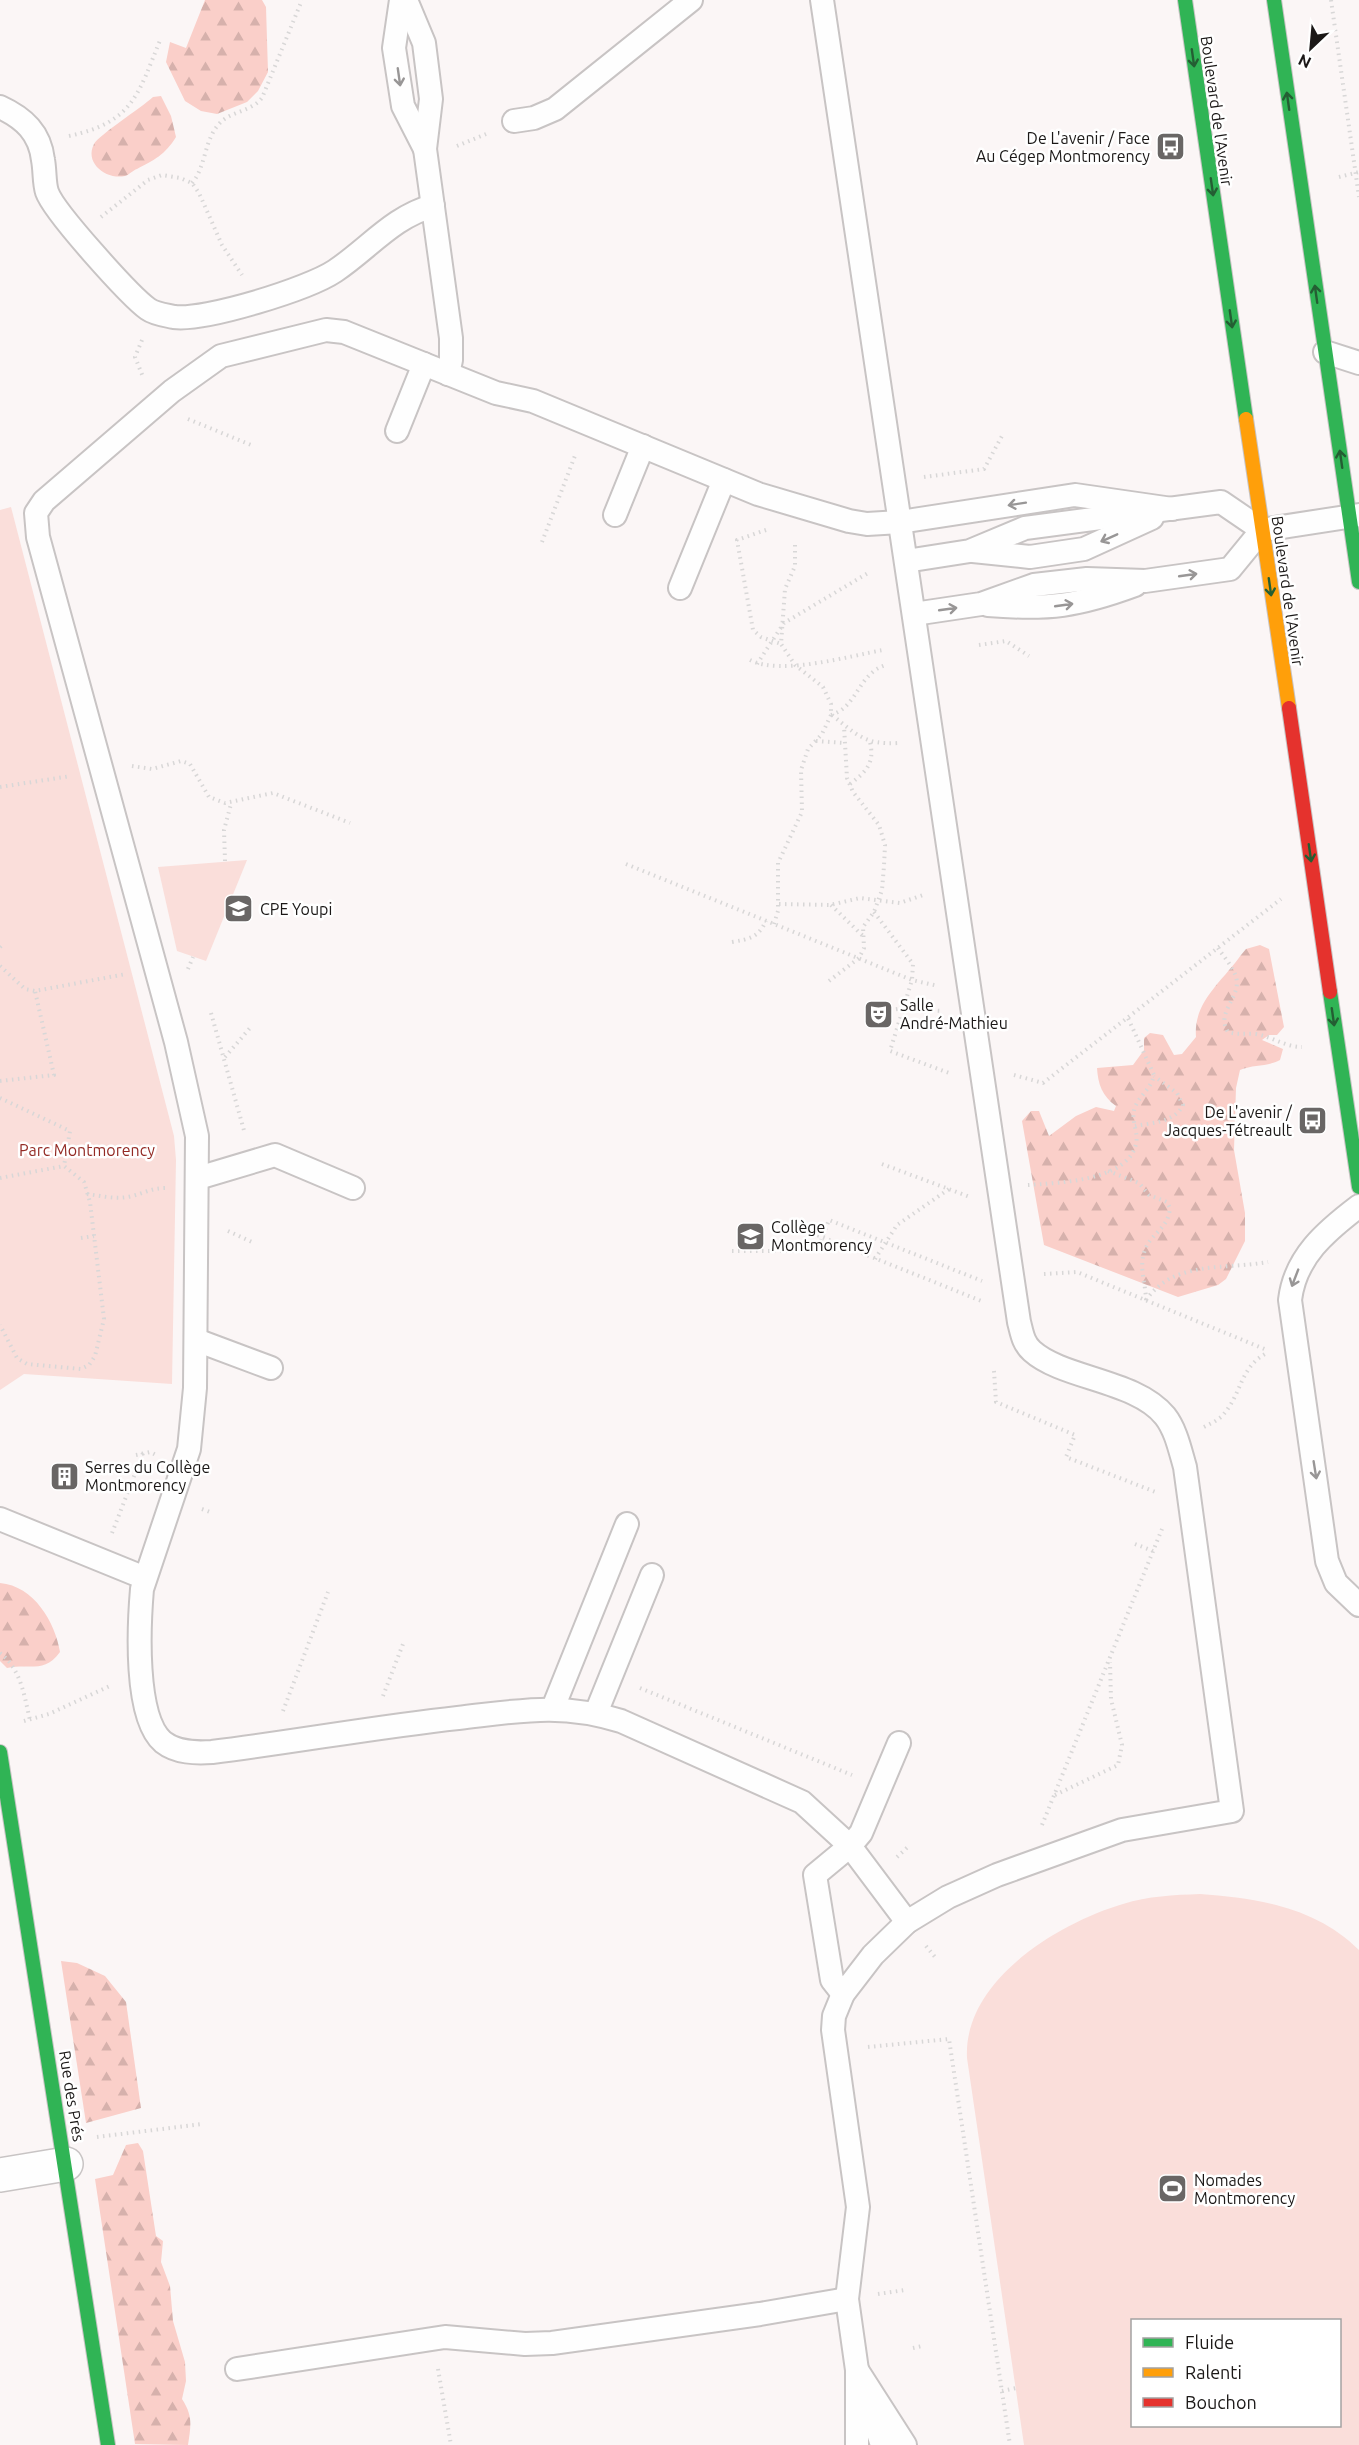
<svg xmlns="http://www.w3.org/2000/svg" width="1359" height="2445" viewBox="0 0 1359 2445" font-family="Ubuntu,sans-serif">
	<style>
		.forest { fill: url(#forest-firs) }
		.park { fill: #fadeda; fill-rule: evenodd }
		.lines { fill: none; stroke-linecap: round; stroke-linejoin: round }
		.lane-casing { stroke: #c8c4c4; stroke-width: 26 }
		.street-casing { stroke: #c8c4c4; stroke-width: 36 }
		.fast-casing { stroke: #c8c4c4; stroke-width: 16 }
		.slow-casing { stroke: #c8c4c4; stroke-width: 16 }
		.jam-casing { stroke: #c8c4c4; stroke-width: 16 }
		.path { stroke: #d8d7d7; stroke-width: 4; stroke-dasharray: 1.5 4.5; stroke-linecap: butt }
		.lane { stroke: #fefefe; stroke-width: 22 }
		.street { stroke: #fefefe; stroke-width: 33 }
		.fast { stroke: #30b455; stroke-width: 14 }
		.slow { stroke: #ff9f0a; stroke-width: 14 }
		.jam { stroke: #e5322d; stroke-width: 14 }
		.oneway { stroke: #245e33 }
		.oneway2 { stroke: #989696 }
		.labels { text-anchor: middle; stroke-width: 5; stroke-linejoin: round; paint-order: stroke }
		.street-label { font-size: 16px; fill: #1b1817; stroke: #fff }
		.poi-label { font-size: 16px; fill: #1b1817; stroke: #fff; text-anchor: start }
		.park-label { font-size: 16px; fill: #932a24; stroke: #fff }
	</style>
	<defs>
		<pattern id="forest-firs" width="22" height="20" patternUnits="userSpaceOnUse" patternTransform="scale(1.5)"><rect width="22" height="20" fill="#facfc9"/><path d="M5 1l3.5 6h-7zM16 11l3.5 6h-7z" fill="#d6b1ac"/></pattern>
	</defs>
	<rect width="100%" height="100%" fill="#fbf6f6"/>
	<!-- forest -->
	<g class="forest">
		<path d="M205,0H262L266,7L268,72L258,91L247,102L217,114L201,111L185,101L166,62L170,42L186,48Z"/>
		<path d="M161,96L171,116L176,137C165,155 154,160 137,169C133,170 129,175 125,176C106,180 84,163 94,144C99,135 141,108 153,97Z"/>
		<path d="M1260,945L1269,949L1284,1027L1277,1035H1269L1262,1040L1283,1049L1280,1060C1267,1067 1254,1064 1240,1070L1236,1088L1234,1150L1245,1213V1241L1226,1279L1218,1285L1178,1297L1044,1245L1022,1121L1031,1111H1039L1049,1136L1076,1116L1096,1107L1114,1111L1116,1106C1102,1096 1098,1084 1097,1068L1133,1065L1144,1050V1038L1150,1033L1163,1035L1174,1055L1182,1054L1196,1037C1193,1002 1222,982 1241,955L1246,949Z"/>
		<path d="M0,1583C34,1586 55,1622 60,1652C44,1674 30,1663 7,1668L0,1661Z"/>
		<path d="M61,1961L77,1963L105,1976L126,2002L141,2108L86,2123Z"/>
		<path d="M138,2143L143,2151L156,2236L163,2241L161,2262L170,2286L173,2321L185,2362L186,2381L182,2399C193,2416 191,2425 188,2445L135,2444L95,2179L113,2175L126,2145Z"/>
	</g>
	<!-- park -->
	<g class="park">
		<path d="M11,507L174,1136L176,1160L172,1384L24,1374L0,1390V510Z"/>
		<path d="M247,860L206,961L177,951L158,867Z"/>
		<path d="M1200,1894C1257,1898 1316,1907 1359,1950V2445H1024L967,2058C963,1981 1058,1923 1123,1904C1148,1896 1174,1895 1200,1894ZM1132,2320H1340V2426H1132Z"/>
	</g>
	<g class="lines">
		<defs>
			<g id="lane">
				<path d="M401,0L394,48L403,106L425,149"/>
				<path d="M406,0L424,43L431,99L425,149L451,338V360L448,374"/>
				<path d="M822,0L1019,1322C1022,1333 1023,1343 1032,1351C1063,1379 1136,1380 1165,1416C1176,1430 1180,1450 1185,1467L1232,1811L1122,1830L997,1875L948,1897L907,1922L873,1955L843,1994L834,2016L833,2030L858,2207L847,2299L857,2370V2445"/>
				<path d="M0,107C24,118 40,133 43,160C45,170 44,183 47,192C54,212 130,296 148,309C155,314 165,315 174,317C205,321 308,289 335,271C368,249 394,216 433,206"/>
				<path d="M514,121L534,118L555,109L691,0"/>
				<path d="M1325,352L1359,363"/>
				<path d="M397,431L424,364"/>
				<path d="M615,515L643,446"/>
				<path d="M973,551L1030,557L1084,549L1152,518"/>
				<path d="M906,561L970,551L1025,528L1221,502L1262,530L1359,515"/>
				<path d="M680,588L724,480"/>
				<path d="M988,605C1049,610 1078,606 1135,585"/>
				<path d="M914,614L981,604L1034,585L1087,579L1145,581L1230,569L1262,530"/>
				<path d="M198,1178L275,1155L353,1188"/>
				<path d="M1359,1206C1326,1231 1295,1257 1290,1300L1327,1561L1336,1583L1359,1605"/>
				<path d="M196,1340L271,1368"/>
				<path d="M0,1519L145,1578"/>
				<path d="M553,1708L627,1524"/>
				<path d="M596,1713L652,1575"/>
				<path d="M907,1922L850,1846L802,1802L621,1721C560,1702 519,1711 458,1718C375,1727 294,1742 212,1752C196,1753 177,1753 163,1742C134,1717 139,1624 142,1589L189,1449L195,1388L197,1136L176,1042L38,537L36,513L44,501L172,391L221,356L326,330L344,332L496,393L533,401L758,494L849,521L867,524L900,522L1075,495L1172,509"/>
				<path d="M843,1994L832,1980L815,1875L850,1846L861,1833L899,1743"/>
				<path d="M237,2369L445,2337L525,2344L552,2343L760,2314L847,2299"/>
				<path d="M857,2370L905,2445"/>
				<path d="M868,2402L882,2445"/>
			</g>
			<path id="street" d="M0,2175L66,2164"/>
			<g id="fast">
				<path d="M1185,0L1246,419"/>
				<path d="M1274,0L1359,582"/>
				<path d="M1330,992L1359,1187"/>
				<path d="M0,1752L108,2445"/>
			</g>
			<path id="slow" d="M1246,419L1289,708"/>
			<path id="jam" d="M1289,708L1330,992"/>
		</defs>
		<!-- lane casing -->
		<use href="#lane" class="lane-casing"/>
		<!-- street casing -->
		<use href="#street" class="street-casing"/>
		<!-- fast casing -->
		<use href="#fast" class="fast-casing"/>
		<!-- slow casing -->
		<use href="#slow" class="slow-casing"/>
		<!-- jam casing -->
		<use href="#jam" class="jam-casing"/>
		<!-- path -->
		<g class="path">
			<path d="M1331,0L1359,197"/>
			<path d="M69,136C134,122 138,94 161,38"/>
			<path d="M457,146L486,134"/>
			<path d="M1339,177L1359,172"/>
			<path d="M192,183C206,167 204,140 219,124C230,111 251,112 262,98L302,0"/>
			<path d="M101,217L148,180L162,175L180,178L192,183L199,193L222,245L242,275"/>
			<path d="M142,340L135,357L143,377"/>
			<path d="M188,419L251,445"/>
			<path d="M924,477L984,469L1002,436"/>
			<path d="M766,530L737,540L753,630L761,637L781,644"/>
			<path d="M542,542L576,453"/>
			<path d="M979,645L1006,641L1029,656"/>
			<path d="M750,660C781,676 849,656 883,650"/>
			<path d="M757,664L784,623L868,573"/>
			<path d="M831,715C858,707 858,673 886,665"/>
			<path d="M832,715C857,735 865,745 898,743"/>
			<path d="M816,741L845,743"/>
			<path d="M132,766L152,769L181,761L190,764L209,797L225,803L273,793L350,823"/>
			<path d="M850,784C866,772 875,763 870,742"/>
			<path d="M0,787L71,776"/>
			<path d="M225,861L224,830L231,804"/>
			<path d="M626,864L912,980L938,986"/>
			<path d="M779,904L830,905L860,898L900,903L923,895"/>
			<path d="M831,905L864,937"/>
			<path d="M874,912L913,964L912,980L890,1051L949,1073"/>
			<path d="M774,924L778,911V863L802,812L801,770L808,749L822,734L831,715V704L823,687L795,665L781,644L785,589L795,566V543"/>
			<path d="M732,942C749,939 758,938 766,921"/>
			<path d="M0,947L2,945"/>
			<path d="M1218,948C1224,957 1233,967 1236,977C1242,997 1215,1012 1228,1032C1238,1035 1246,1033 1256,1034C1273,1037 1285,1047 1302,1047"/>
			<path d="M0,966L25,989L35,991L126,974"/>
			<path d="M188,969L193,957"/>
			<path d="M829,981L859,958L864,948L863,927L874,912L882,890L884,866L885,845L879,825L853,792L847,778L844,726"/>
			<path d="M890,1010L904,1008L942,1011"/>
			<path d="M211,1013L245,1134"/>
			<path d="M225,1057L250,1028"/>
			<path d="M1014,1075L1043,1083L1281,899"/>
			<path d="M0,1081L54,1075L35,991"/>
			<path d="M0,1098L70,1131L64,1166"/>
			<path d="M1135,1126C1152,1123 1175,1122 1183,1105L1177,1093L1154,1076"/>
			<path d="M882,1164L970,1197"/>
			<path d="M1108,1171L1139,1183L1149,1195L1167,1202L1170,1208C1168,1231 1149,1233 1144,1253C1139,1269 1146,1284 1146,1301"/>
			<path d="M0,1178L64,1166L84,1182L90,1202L104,1319L95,1356L89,1365L81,1369L27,1364L17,1358L0,1325"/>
			<path d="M1028,1185C1057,1183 1128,1181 1136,1144C1139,1132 1130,1120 1135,1107C1140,1095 1151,1089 1154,1075L1128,1018"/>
			<path d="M87,1194C102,1196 117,1200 132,1196C144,1193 152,1188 166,1188"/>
			<path d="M228,1231L252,1242"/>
			<path d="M812,1233L984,1302"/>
			<path d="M81,1238L94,1236"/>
			<path d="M732,1251H817L829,1220L982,1281"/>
			<path d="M875,1259L897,1225L949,1189"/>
			<path d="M1044,1274L1077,1272L1267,1350"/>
			<path d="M1146,1300C1174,1260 1224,1270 1268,1262"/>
			<path d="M994,1371L996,1402L1075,1435L1066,1457L1158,1493"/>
			<path d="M1204,1427C1210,1424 1216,1421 1221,1417C1242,1396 1239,1367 1267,1353"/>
			<path d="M136,1455L150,1452L156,1455"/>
			<path d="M202,1509L213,1513"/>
			<path d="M112,1533L143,1453"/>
			<path d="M1135,1544L1153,1551"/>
			<path d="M0,1653C21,1669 24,1695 30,1720"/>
			<path d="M640,1688L852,1775"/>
			<path d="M383,1696L403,1644"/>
			<path d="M283,1711L328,1592"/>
			<path d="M24,1721L49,1714L112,1685"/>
			<path d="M1055,1795L1118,1765L1122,1745L1111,1699L1110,1662"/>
			<path d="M1042,1825L1162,1529"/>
			<path d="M897,1857L910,1845"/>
			<path d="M926,1946L935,1957"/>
			<path d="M868,2047L949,2039L1010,2445"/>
			<path d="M97,2137L202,2124"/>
			<path d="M878,2294L905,2290"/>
			<path d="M913,2348L922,2346"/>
			<path d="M438,2369L451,2445"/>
			<path d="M1002,2391L1016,2388"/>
		</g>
		<!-- lane -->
		<use href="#lane" class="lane"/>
		<!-- street -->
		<use href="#street" class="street"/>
		<!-- fast -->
		<use href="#fast" class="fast"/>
		<!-- slow -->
		<use href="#slow" class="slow"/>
		<!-- jam -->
		<use href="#jam" class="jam"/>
	</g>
	<!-- one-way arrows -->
	<defs><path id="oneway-shaft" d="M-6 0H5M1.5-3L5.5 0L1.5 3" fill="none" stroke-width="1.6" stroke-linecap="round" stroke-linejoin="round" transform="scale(1.5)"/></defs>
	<g class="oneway">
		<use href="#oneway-shaft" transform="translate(1193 58) rotate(82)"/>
		<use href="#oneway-shaft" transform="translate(1288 101) rotate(-98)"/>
		<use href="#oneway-shaft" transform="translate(1212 187) rotate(82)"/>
		<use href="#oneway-shaft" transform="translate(1316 294) rotate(-98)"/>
		<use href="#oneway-shaft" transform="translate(1231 319) rotate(82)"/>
		<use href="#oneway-shaft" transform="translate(1341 459) rotate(-98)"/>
		<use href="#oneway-shaft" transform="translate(1270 587) rotate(82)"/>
		<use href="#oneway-shaft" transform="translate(1310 853) rotate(82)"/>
		<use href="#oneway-shaft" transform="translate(1333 1017) rotate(82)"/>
	</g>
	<g class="oneway2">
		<use href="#oneway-shaft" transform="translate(399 77) rotate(82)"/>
		<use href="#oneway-shaft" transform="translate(1017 504) rotate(171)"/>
		<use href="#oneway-shaft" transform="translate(1109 538) rotate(156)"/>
		<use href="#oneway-shaft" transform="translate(1188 575) rotate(-8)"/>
		<use href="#oneway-shaft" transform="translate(1064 605) rotate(-8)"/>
		<use href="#oneway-shaft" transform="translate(948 609) rotate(-8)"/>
		<use href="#oneway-shaft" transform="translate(1295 1278) rotate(111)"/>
		<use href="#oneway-shaft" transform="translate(1315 1470) rotate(81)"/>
	</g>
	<!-- icons -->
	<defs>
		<symbol id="bus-square" viewBox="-11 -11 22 22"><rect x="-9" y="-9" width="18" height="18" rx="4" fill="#696665" stroke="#fff"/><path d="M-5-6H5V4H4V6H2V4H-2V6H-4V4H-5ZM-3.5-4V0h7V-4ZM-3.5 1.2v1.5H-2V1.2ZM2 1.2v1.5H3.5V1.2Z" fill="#fff"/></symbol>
		<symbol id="school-square" viewBox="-11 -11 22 22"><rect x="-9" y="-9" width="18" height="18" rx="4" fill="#696665" stroke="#fff"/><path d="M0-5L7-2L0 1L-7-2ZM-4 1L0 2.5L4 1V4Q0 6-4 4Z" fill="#fff"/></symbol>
		<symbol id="theatre-square" viewBox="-11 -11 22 22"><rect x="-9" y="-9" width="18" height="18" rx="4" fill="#696665" stroke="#fff"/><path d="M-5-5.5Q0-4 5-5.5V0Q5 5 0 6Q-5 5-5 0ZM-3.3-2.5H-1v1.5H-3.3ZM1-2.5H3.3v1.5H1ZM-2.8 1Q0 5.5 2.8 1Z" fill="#fff"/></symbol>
		<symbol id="university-square" viewBox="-11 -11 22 22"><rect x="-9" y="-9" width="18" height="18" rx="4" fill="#696665" stroke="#fff"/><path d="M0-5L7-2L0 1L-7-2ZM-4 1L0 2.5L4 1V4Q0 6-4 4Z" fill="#fff"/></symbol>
		<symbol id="building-square" viewBox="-11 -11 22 22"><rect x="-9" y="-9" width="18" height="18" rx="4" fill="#696665" stroke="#fff"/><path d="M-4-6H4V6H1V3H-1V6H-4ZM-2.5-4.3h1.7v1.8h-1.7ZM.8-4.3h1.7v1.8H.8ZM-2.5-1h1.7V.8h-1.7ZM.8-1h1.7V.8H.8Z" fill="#fff"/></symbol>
		<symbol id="stadium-square" viewBox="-11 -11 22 22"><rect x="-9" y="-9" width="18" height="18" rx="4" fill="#696665" stroke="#fff"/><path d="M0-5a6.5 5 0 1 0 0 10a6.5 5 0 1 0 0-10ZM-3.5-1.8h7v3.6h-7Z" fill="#fff"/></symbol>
	</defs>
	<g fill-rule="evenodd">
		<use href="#bus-square" x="1154" y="130" width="33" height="33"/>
		<use href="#school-square" x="222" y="892" width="33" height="33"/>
		<use href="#theatre-square" x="862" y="998" width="33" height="33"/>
		<use href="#bus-square" x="1296" y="1104" width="33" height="33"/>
		<use href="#university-square" x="734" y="1220" width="33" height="33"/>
		<use href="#building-square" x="48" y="1460" width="33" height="33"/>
		<use href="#stadium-square" x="1156" y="2172" width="33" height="33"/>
	</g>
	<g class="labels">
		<!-- street labels -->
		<g class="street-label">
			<text transform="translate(1217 111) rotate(82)" y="6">Boulevard de l'Avenir</text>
			<text transform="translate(1288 591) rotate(82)" y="6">Boulevard de l'Avenir</text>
			<text transform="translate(72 2096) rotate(81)" y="6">Rue des Prés</text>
		</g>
		<!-- poi labels -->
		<g class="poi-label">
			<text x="1150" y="144" text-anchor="end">De L'avenir / Face<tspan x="1150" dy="18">Au Cégep Montmorency</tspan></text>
			<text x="260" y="915">CPE Youpi</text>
			<text x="900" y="1011">Salle<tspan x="900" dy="18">André-Mathieu</tspan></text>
			<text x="1292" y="1118" text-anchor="end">De L'avenir /<tspan x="1292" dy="18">Jacques-Tétreault</tspan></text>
			<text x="771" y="1233">Collège<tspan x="771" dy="18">Montmorency</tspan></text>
			<text x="85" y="1473">Serres du Collège<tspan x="85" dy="18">Montmorency</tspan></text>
			<text x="1194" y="2186">Nomades<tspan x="1194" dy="18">Montmorency</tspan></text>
		</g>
		<!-- park labels -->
		<g class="park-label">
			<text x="87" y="1156">Parc Montmorency</text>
		</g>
	</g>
	<!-- legend -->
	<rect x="1131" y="2319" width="210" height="108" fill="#ffffff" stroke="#a4a3a2" stroke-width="1.5"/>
	<rect x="1143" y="2338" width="30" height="9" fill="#30b455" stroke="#a4a3a2" stroke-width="1.5"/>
	<text x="1185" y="2349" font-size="18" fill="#1b1817">Fluide</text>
	<rect x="1143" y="2368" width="30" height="9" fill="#ff9f0a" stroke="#a4a3a2" stroke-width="1.5"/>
	<text x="1185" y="2379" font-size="18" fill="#1b1817">Ralenti</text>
	<rect x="1143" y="2398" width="30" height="9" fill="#e5322d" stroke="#a4a3a2" stroke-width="1.5"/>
	<text x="1185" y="2409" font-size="18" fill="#1b1817">Bouchon</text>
	<!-- north arrow -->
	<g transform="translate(1311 48) rotate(206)" stroke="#ffffff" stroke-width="4.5" paint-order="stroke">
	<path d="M0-4.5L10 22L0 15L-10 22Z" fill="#1b1817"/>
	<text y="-9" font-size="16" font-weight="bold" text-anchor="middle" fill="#1b1817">N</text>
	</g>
</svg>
